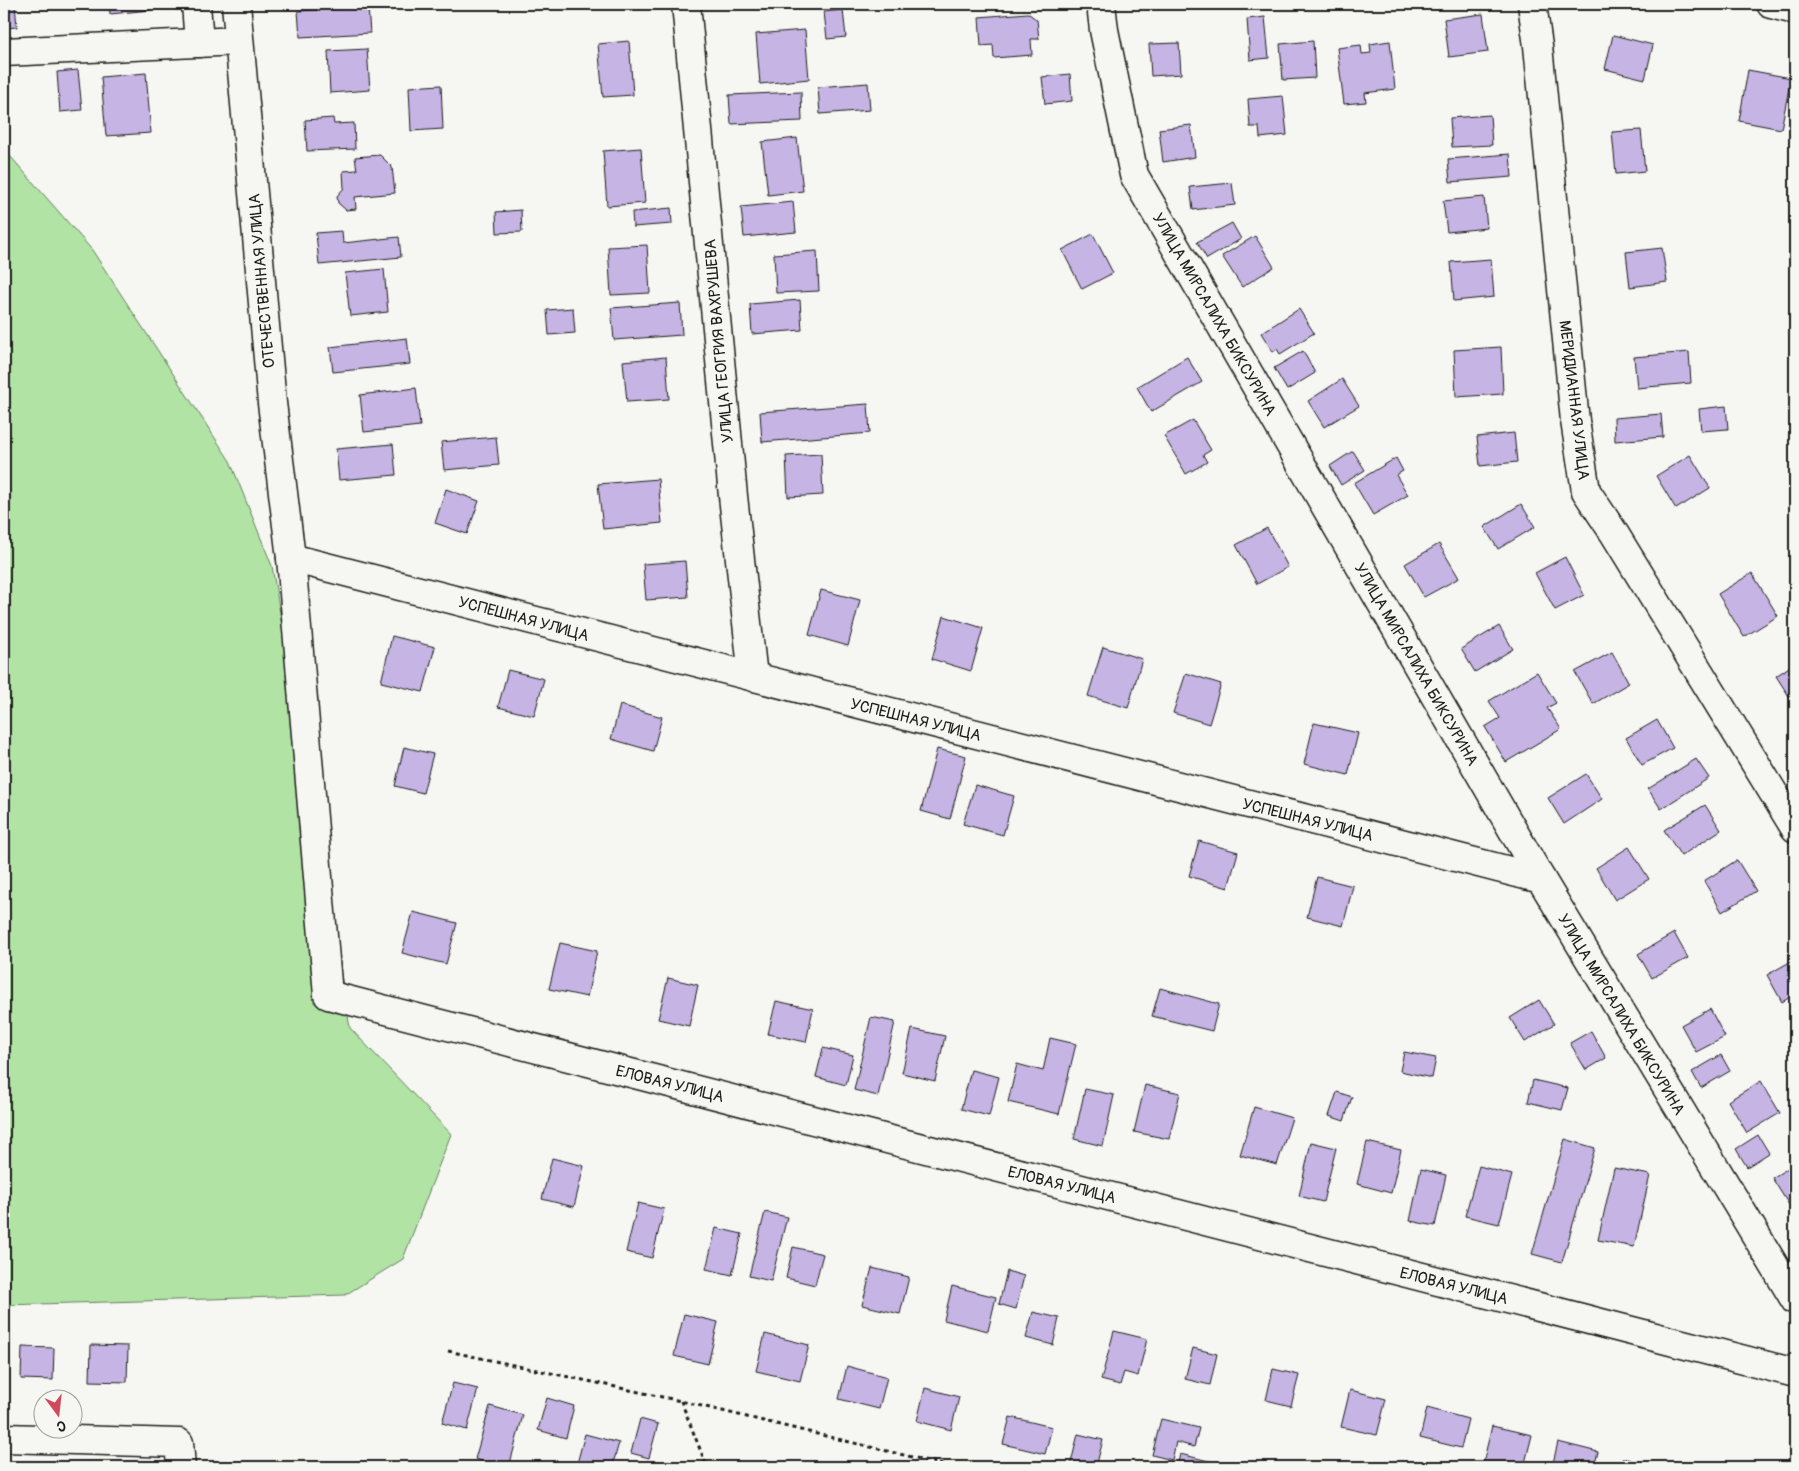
<svg xmlns="http://www.w3.org/2000/svg" width="1799" height="1471" viewBox="0 0 1799 1471" font-family="Pangolin,sans-serif">
	<style>
		.green { fill: #b1e3a4; stroke: #668060 }
		.building { fill: #c5b4e4; stroke: #1c1c1c }
		.lines { fill: none; stroke-linecap: round; stroke-linejoin: round }
		.minor-casing { stroke: #1c1c1c; stroke-width: 31 }
		.path { stroke: #1c1c1c; stroke-width: 3; stroke-dasharray: 4 4; stroke-linecap: butt }
		.minor { stroke: #f6f6f2; stroke-width: 28 }
		.labels { text-anchor: middle; stroke-width: 4; stroke-linejoin: round; paint-order: stroke }
		.street-label { font-size: 16px; fill: #1c1c1c; stroke: #f6f6f2 }
	</style>
	<rect width="100%" height="100%" fill="#f6f6f2"/>
	<filter id="ink" filterUnits="userSpaceOnUse"><feTurbulence type="fractalNoise" baseFrequency=".02" numOctaves="2"/><feDisplacementMap in="SourceGraphic" scale="10" xChannelSelector="R" yChannelSelector="G"/><feConvolveMatrix kernelMatrix="1 2 1 2 8 2 1 2 1" color-interpolation-filters="sRGB"/></filter>
	<g filter="url(#ink)">
		<!-- green -->
		<path class="green" d="M4,149L92,250L230,461L272,566L350,1028L451,1134L403,1259L345,1295L4,1305Z"/>
		<!-- building -->
		<g class="building">
			<path d="M4,4H15L17,27L4,28Z"/>
			<path d="M109,4H150V10L110,14Z"/>
			<path d="M588,4H621V5L589,9Z"/>
			<path d="M368,7L370,33L300,37L298,11Z"/>
			<path d="M843,10L846,37L827,39L824,12Z"/>
			<path d="M1028,13L1037,20L1039,39H1031L1032,55L994,58L993,45L981,46L979,17Z"/>
			<path d="M1483,14L1488,52L1449,57L1444,19Z"/>
			<path d="M1265,17L1269,58L1250,60L1247,19Z"/>
			<path d="M805,30L809,79L760,84L756,34Z"/>
			<path d="M1613,35L1653,45L1645,79L1605,69Z"/>
			<path d="M629,41L633,95L603,97L598,44Z"/>
			<path d="M1313,41L1315,78L1283,80L1280,44Z"/>
			<path d="M1390,41L1395,89L1365,93L1366,102L1344,104L1337,48L1361,45L1362,54L1371,53L1370,44Z"/>
			<path d="M1179,43L1181,74L1151,76L1149,44Z"/>
			<path d="M367,49L370,90L330,93L328,51Z"/>
			<path d="M78,70L82,110L60,112L57,72Z"/>
			<path d="M1748,70L1791,78L1781,129L1739,121Z"/>
			<path d="M146,73L151,133L106,136L101,77Z"/>
			<path d="M1070,74L1072,101L1045,104L1042,77Z"/>
			<path d="M868,83L870,110L820,114L818,87Z"/>
			<path d="M441,85L443,129L411,131L409,87Z"/>
			<path d="M801,92L802,121L731,124L729,95Z"/>
			<path d="M1283,96L1287,135L1260,138L1259,127H1250L1248,99Z"/>
			<path d="M1490,115L1492,145L1452,147L1450,118Z"/>
			<path d="M333,118L334,124L354,123L355,149L307,151L305,120Z"/>
			<path d="M1191,125L1195,157L1163,162L1159,129Z"/>
			<path d="M1641,130L1645,171L1616,174L1612,132Z"/>
			<path d="M797,138L803,191L768,195L762,142Z"/>
			<path d="M641,148L645,203L607,206L603,151Z"/>
			<path d="M1510,154L1512,177L1450,182L1448,159Z"/>
			<path d="M380,155L392,167L395,193L355,197L356,209L346,210L338,203L337,196L344,188L343,171L357,170L355,157Z"/>
			<path d="M1232,183L1235,205L1193,210L1190,187Z"/>
			<path d="M1484,197L1487,228L1447,232L1443,201Z"/>
			<path d="M793,202L796,232L744,237L741,207Z"/>
			<path d="M671,208L672,224L633,227L632,212Z"/>
			<path d="M521,210L522,232L497,233L496,212Z"/>
			<path d="M1232,223L1241,239L1207,259L1197,242Z"/>
			<path d="M342,231L343,243L399,237L401,257L319,265L316,233Z"/>
			<path d="M1093,234L1113,273L1082,289L1062,250Z"/>
			<path d="M1255,236L1274,267L1242,287L1222,256Z"/>
			<path d="M647,245L650,293L611,295L608,247Z"/>
			<path d="M1662,248L1667,282L1630,287L1626,252Z"/>
			<path d="M817,251L819,291L776,293L774,254Z"/>
			<path d="M1491,259L1494,297L1454,301L1451,262Z"/>
			<path d="M384,269L388,312L350,316L345,273Z"/>
			<path d="M800,300L802,330L752,334L750,304Z"/>
			<path d="M680,303L682,335L614,340L611,308Z"/>
			<path d="M573,308L575,333L549,335L547,310Z"/>
			<path d="M1299,309L1314,333L1280,354L1277,349L1273,352L1261,333Z"/>
			<path d="M407,338L410,364L333,372L330,347Z"/>
			<path d="M1501,347L1503,394L1456,397L1454,350Z"/>
			<path d="M1303,351L1315,373L1287,390L1274,368Z"/>
			<path d="M1689,352L1691,383L1637,388L1634,357Z"/>
			<path d="M666,357L669,399L627,402L623,361Z"/>
			<path d="M1187,357L1202,382L1151,412L1137,387Z"/>
			<path d="M1342,379L1359,406L1324,427L1308,401Z"/>
			<path d="M416,388L420,426L364,432L360,395Z"/>
			<path d="M868,404L870,433L762,442L760,412Z"/>
			<path d="M1726,406L1728,429L1701,431L1699,409Z"/>
			<path d="M1661,414L1663,437L1615,441L1614,418Z"/>
			<path d="M1193,420L1211,450L1203,455L1207,462L1186,474L1164,436Z"/>
			<path d="M1514,433L1517,462L1480,466L1477,437Z"/>
			<path d="M496,437L499,465L444,470L441,442Z"/>
			<path d="M393,444L396,475L339,480L336,449Z"/>
			<path d="M1353,451L1365,470L1341,485L1330,466Z"/>
			<path d="M821,454L823,495L788,497L786,456Z"/>
			<path d="M1690,455L1710,488L1676,509L1656,476Z"/>
			<path d="M1396,458L1403,471L1396,475L1408,495L1373,515L1354,483Z"/>
			<path d="M658,479L662,523L603,529L598,484Z"/>
			<path d="M446,489L479,501L467,534L435,523Z"/>
			<path d="M1521,504L1535,527L1498,549L1484,527Z"/>
			<path d="M1267,528L1288,567L1257,584L1236,545Z"/>
			<path d="M1439,544L1459,578L1424,597L1405,564Z"/>
			<path d="M1565,557L1584,595L1555,610L1535,573Z"/>
			<path d="M685,561L688,597L646,600L643,564Z"/>
			<path d="M1752,573L1778,616L1744,637L1718,594Z"/>
			<path d="M821,590L860,600L848,646L809,635Z"/>
			<path d="M944,616L983,628L971,671L932,659Z"/>
			<path d="M1499,626L1513,649L1475,672L1461,649Z"/>
			<path d="M392,636L435,647L423,692L381,682Z"/>
			<path d="M1103,647L1142,659L1128,708L1088,696Z"/>
			<path d="M1612,652L1629,683L1593,704L1575,672Z"/>
			<path d="M1795,663V703L1794,704L1776,676Z"/>
			<path d="M508,670L544,679L534,716L498,707Z"/>
			<path d="M1537,672L1556,703L1547,708L1561,729L1506,762L1485,727L1500,718L1489,701Z"/>
			<path d="M1186,673L1221,684L1209,724L1173,713Z"/>
			<path d="M620,705L662,717L653,751L611,739Z"/>
			<path d="M1657,720L1673,748L1642,765L1626,738Z"/>
			<path d="M1314,723L1358,733L1348,775L1304,764Z"/>
			<path d="M404,747L433,754L423,793L395,786Z"/>
			<path d="M937,749L966,756L950,819L921,811Z"/>
			<path d="M1696,759L1709,778L1661,809L1648,789Z"/>
			<path d="M1586,774L1602,799L1564,824L1548,798Z"/>
			<path d="M975,785L1014,796L1003,835L963,824Z"/>
			<path d="M1705,805L1721,830L1681,856L1664,830Z"/>
			<path d="M1199,841L1238,852L1228,888L1189,876Z"/>
			<path d="M1629,847L1649,879L1615,900L1596,868Z"/>
			<path d="M1737,860L1756,891L1722,912L1704,881Z"/>
			<path d="M1317,877L1353,886L1343,926L1307,917Z"/>
			<path d="M413,912L457,923L446,964L402,953Z"/>
			<path d="M1674,933L1688,958L1652,978L1638,954Z"/>
			<path d="M560,943L597,951L587,997L549,989Z"/>
			<path d="M1795,959V994L1782,1002L1767,975Z"/>
			<path d="M668,978L698,985L689,1026L658,1019Z"/>
			<path d="M1160,988L1219,1004L1212,1031L1152,1016Z"/>
			<path d="M1539,1000L1554,1024L1525,1042L1510,1018Z"/>
			<path d="M776,1001L813,1009L806,1042L768,1034Z"/>
			<path d="M1710,1009L1725,1037L1696,1052L1681,1025Z"/>
			<path d="M871,1017L895,1022L878,1096L854,1090Z"/>
			<path d="M912,1029L945,1036L935,1081L902,1073Z"/>
			<path d="M1591,1031L1606,1058L1586,1070L1570,1043Z"/>
			<path d="M1050,1038L1076,1044L1059,1114L1008,1102L1017,1064L1043,1071Z"/>
			<path d="M823,1048L853,1055L846,1085L816,1077Z"/>
			<path d="M1404,1052L1436,1058L1432,1078L1400,1071Z"/>
			<path d="M1721,1055L1730,1071L1701,1088L1692,1072Z"/>
			<path d="M971,1070L999,1077L989,1116L961,1109Z"/>
			<path d="M1533,1080L1568,1088L1562,1110L1528,1102Z"/>
			<path d="M1761,1081L1780,1113L1747,1133L1728,1101Z"/>
			<path d="M1145,1085L1180,1093L1169,1139L1134,1132Z"/>
			<path d="M1085,1089L1114,1095L1103,1146L1074,1139Z"/>
			<path d="M1337,1092L1352,1097L1344,1121L1329,1116Z"/>
			<path d="M1254,1107L1292,1118L1277,1165L1240,1155Z"/>
			<path d="M1758,1135L1769,1153L1747,1167L1736,1149Z"/>
			<path d="M1565,1139L1595,1148L1562,1262L1532,1254Z"/>
			<path d="M1311,1142L1336,1148L1323,1202L1299,1196Z"/>
			<path d="M1367,1142L1401,1150L1391,1193L1357,1184Z"/>
			<path d="M552,1158L584,1166L574,1207L542,1199Z"/>
			<path d="M1795,1164V1205L1791,1208L1772,1178Z"/>
			<path d="M1479,1166L1512,1175L1499,1224L1465,1216Z"/>
			<path d="M1614,1168L1650,1175L1634,1247L1598,1240Z"/>
			<path d="M1421,1169L1446,1175L1435,1226L1410,1221Z"/>
			<path d="M638,1203L664,1209L652,1258L626,1252Z"/>
			<path d="M765,1212L787,1217L771,1281L749,1276Z"/>
			<path d="M716,1228L742,1234L732,1275L706,1269Z"/>
			<path d="M793,1247L823,1254L815,1285L786,1278Z"/>
			<path d="M872,1268L909,1277L900,1314L862,1305Z"/>
			<path d="M1007,1271L1024,1276L1016,1309L999,1304Z"/>
			<path d="M952,1286L996,1297L988,1331L944,1320Z"/>
			<path d="M1033,1312L1059,1318L1053,1345L1026,1338Z"/>
			<path d="M684,1314L718,1322L708,1364L674,1356Z"/>
			<path d="M1114,1331L1147,1339L1138,1376L1124,1372L1120,1385L1101,1380Z"/>
			<path d="M765,1334L809,1345L800,1381L756,1371Z"/>
			<path d="M91,1345L128,1346L127,1382L90,1381Z"/>
			<path d="M22,1347L54,1348L53,1380L21,1379Z"/>
			<path d="M1193,1348L1217,1354L1210,1385L1185,1379Z"/>
			<path d="M847,1366L887,1377L879,1409L839,1399Z"/>
			<path d="M1273,1369L1299,1375L1291,1406L1266,1400Z"/>
			<path d="M453,1383L478,1389L467,1430L442,1423Z"/>
			<path d="M925,1388L959,1397L951,1430L917,1421Z"/>
			<path d="M1350,1390L1386,1399L1377,1435L1341,1427Z"/>
			<path d="M547,1398L574,1406L566,1438L538,1430Z"/>
			<path d="M490,1406L523,1415L509,1467H502L475,1459Z"/>
			<path d="M1427,1408L1468,1419L1461,1448L1420,1438Z"/>
			<path d="M1010,1417L1052,1427L1045,1454L1003,1444Z"/>
			<path d="M640,1419L658,1424L649,1458L631,1453Z"/>
			<path d="M1161,1419L1199,1428L1194,1447L1176,1442L1172,1460L1152,1455Z"/>
			<path d="M1492,1426L1532,1435L1524,1467L1502,1463L1501,1467H1482Z"/>
			<path d="M585,1434L619,1443L612,1467H576Z"/>
			<path d="M1078,1434L1103,1440L1096,1467H1070Z"/>
			<path d="M1558,1442L1598,1452L1594,1467H1552Z"/>
			<path d="M1180,1454L1217,1463L1216,1467H1177Z"/>
			<path d="M1623,1458L1661,1467H1620Z"/>
		</g>
		<g class="lines">
			<defs>
				<g id="minor">
					<path d="M196,4L199,43"/>
					<path d="M236,4L272,403L291,558L328,995L1795,1373"/>
					<path d="M686,4L733,496L753,677"/>
					<path d="M1101,4L1104,30L1134,175L1541,879L1795,1300"/>
					<path d="M1532,4L1538,46L1575,421L1586,491L1614,533L1795,828"/>
					<path d="M1771,4L1795,10"/>
					<path d="M4,52L239,41"/>
					<path d="M291,558L1541,879"/>
					<path d="M4,1438L179,1443L181,1467"/>
				</g>
			</defs>
			<!-- minor casing -->
			<use href="#minor" class="minor-casing"/>
			<!-- path -->
			<g class="path">
				<path d="M448,1351L681,1401L953,1467"/>
				<path d="M681,1401L707,1467"/>
			</g>
			<!-- minor -->
			<use href="#minor" class="minor"/>
		</g>
	</g>
	<g class="labels">
		<!-- street labels -->
		<g class="street-label">
			<text transform="translate(261 281) rotate(-95)" y="6">ОТЕЧЕСТВЕННАЯ УЛИЦА</text>
			<text transform="translate(1215 314) rotate(60)" y="6">УЛИЦА МИРСАЛИХА БИКСУРИНА</text>
			<text transform="translate(718 341) rotate(-95)" y="6">УЛИЦА ГЕОГРИЯ ВАХРУШЕВА</text>
			<text transform="translate(1575 400) rotate(83)" y="6">МЕРИДИАННАЯ УЛИЦА</text>
			<text transform="translate(524 618) rotate(15)" y="6">УСПЕШНАЯ УЛИЦА</text>
			<text transform="translate(1417 664) rotate(60)" y="6">УЛИЦА МИРСАЛИХА БИКСУРИНА</text>
			<text transform="translate(916 719) rotate(14)" y="6">УСПЕШНАЯ УЛИЦА</text>
			<text transform="translate(1308 819) rotate(14)" y="6">УСПЕШНАЯ УЛИЦА</text>
			<text transform="translate(1622 1014) rotate(59)" y="6">УЛИЦА МИРСАЛИХА БИКСУРИНА</text>
			<text transform="translate(670 1083) rotate(14)" y="6">ЕЛОВАЯ УЛИЦА</text>
			<text transform="translate(1062 1184) rotate(14)" y="6">ЕЛОВАЯ УЛИЦА</text>
			<text transform="translate(1454 1285) rotate(14)" y="6">ЕЛОВАЯ УЛИЦА</text>
		</g>
	</g>
	<!-- margin -->
	<rect width="1799" height="1471" fill="none" stroke="#f6f6f2" stroke-width="20"/>
	<rect x="10" y="10" width="1779" height="1451" fill="none" stroke="#1c1c1c" stroke-width="2" filter="url(#ink)"/>
	<!-- north arrow -->
	<g transform="translate(58 1414) rotate(165)"><circle r="24" fill="#f6f6f2" stroke="#9f9f9c"/>
	<path d="M0-4L9 19L0 12L-9 19Z" fill="#d1495b"/>
	<text y="-8" font-size="14" font-weight="bold" text-anchor="middle" fill="#1c1c1c">С</text>
	</g>
</svg>
